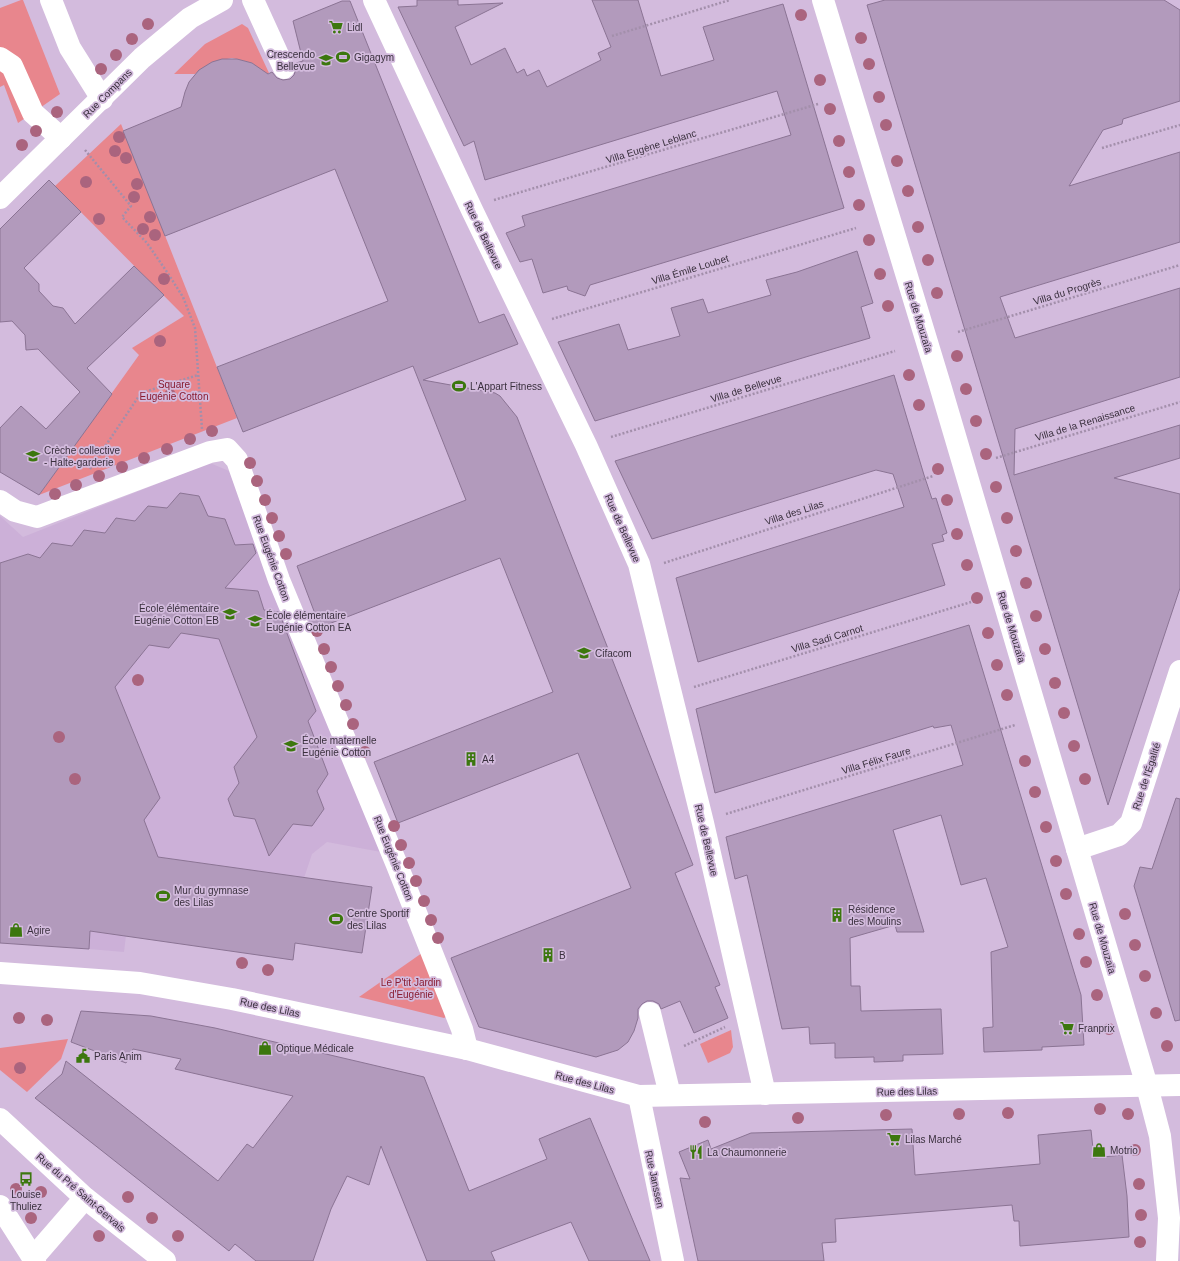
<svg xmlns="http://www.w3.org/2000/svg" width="1180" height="1261" viewBox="0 0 1180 1261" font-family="Helvetica,sans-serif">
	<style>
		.built { fill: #ccb0d8 }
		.green { fill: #e8868d }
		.building { fill: #b29abc; stroke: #8b7494 }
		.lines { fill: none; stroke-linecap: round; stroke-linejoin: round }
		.path { stroke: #a38fab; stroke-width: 2.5; stroke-dasharray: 2 2; stroke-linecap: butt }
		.minor { stroke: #fff; stroke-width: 22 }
		.tree { fill: #aa647e }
		.labels { text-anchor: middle; stroke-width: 3.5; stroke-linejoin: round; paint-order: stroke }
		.poi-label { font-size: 10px; fill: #3a303e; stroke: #d3bbdd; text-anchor: start }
		.street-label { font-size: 10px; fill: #3a303e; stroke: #d3bbdd }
		.park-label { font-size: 10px; fill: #891c31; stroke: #d3bbdd }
	</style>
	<rect width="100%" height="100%" fill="#d3bbdd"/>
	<!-- built -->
	<path class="built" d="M210,463L229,471L381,852L327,842L312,854L304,878L151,856L131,894L124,952L89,949L94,881L0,647V516L23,537Z"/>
	<!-- green -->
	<g class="green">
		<path d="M21,0H23L60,94L18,123L4,85L0,87V8Z"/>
		<path d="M242,24L248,28L269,73L266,75L252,63L232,58L212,62L195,74H174L205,44Z"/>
		<path d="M121,124L237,418L39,495L139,355L132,348L184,316L55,186Z"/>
		<path d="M422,953L446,1017L444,1018L359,997Z"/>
		<path d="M731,1030L733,1047L730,1053L708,1063L700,1044Z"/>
		<path d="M68,1039L61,1059L27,1092L0,1070V1048Z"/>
	</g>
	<!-- building -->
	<g class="building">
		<path d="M417,0H458V5L503,3L455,27L471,65L505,48L517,73L524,69L527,76L539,70L547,87L601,60L598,53L611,47L592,0H638L661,76L714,60L703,27L783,4L844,208L590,285L585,296L568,290L567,286L543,293L532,259L520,262L506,233L525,226L522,216L791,135L777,91L485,180L474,141L464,146L398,7L417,6Z"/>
		<path d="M885,0H1164L1180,10V101L1123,119L1122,124L1103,130L1069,186L1180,152V242L1000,297L1015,338L1180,288V377L1015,429L1014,475L1180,425V458L1114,478L1180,494V588L1108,805L867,5Z"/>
		<path d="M342,1H350L479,323L504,314L518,344L423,380L495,393L500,396L517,417L693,865L675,873L720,985L715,987L728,1018L694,1033L680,1001L661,1009L659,1004L653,1001H647L642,1004L638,1009V1018L634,1031L628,1042L618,1050L596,1057L479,1027L451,958L631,888L578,753L398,823L374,762L553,692L500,558L313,630L308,617L317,619L297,566L466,500L413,366L243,432L217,367L388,301L335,169L165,236L123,131L181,107L185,92L189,82L199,70L212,62L222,59H237L252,63L268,74L272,72L277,78L283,80L290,79L294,75L296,69V63L303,61L293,21Z"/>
		<path d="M49,180L81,212L24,268L39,284V291L53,306L63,308L75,324L134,266L164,295L87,368L112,394L39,495L0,472V428L21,406L46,429L80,392L38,349L26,350L25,335L12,321L0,322V229Z"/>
		<path d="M857,251L873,303L861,307L870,338L809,356L595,421L558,342L619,324L628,350L680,336L671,308L703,299L708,313L771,295L766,280L797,272Z"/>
		<path d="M894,375L924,475L932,499L936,498L947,533L942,535L944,541L932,544L945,585L698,662L676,578L904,507L893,474L876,470L652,539L615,461Z"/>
		<path d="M180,493L199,496L208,516L225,519L235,545L253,544L256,553L225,588L258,591L264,610L279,612L316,711L308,721L328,774L317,791L324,809L312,826L293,824L269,856L255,819L234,816L228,799L239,783L234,767L257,737L219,639L181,633L169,648L149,645L115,687L160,798L144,820L158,857L372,887L362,953L295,943L293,960L90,931L89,949L0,943V563L28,554L40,558L52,543L72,546L84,530L105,533L116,518L135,521L148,506L167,508Z"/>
		<path d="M969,625L1081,995L1084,1045L1042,1047V1050L984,1052L983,1028L993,1027L991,952L1008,947L986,878L961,885L941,815L893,830L924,932H897L895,925L850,938L851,986H860L861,1011L941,1009L943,1054L903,1055V1061L874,1062V1057L835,1058V1043L810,1044L809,1027L782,1029L747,875L735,879L726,837L963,765L951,725L934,728L933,726L715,793L696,709Z"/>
		<path d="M1176,798L1180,799V1020L1175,1021L1134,886L1140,867L1152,869Z"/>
		<path d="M81,1011L151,1016L215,1028L424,1077L469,1191L547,1159L539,1139L590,1118L650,1261H589L571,1222L491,1252L495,1261H427L381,1146L369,1185L347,1176L331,1209L313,1261H256L235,1244L229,1251L35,1098L62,1074L66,1061L218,1181L247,1144L253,1148L293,1096L175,1069L181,1059L133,1049L126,1063L71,1042Z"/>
		<path d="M912,1129L915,1175L1040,1164L1038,1135L1091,1130L1094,1158L1122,1155L1127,1196L1129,1237L1020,1246L1019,1221H1014L1012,1205L835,1219L836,1242L822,1243L824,1261H698L680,1178L690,1179L679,1152L708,1140L711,1149L751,1133Z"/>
	</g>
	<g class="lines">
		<!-- path -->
		<g class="path">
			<path d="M612,36L730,0"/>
			<path d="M1102,148L1180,125"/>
			<path d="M85,150L131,206L122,217L147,243L167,272L183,297L195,328L202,429"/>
			<path d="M494,200L818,104"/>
			<path d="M552,319L856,228"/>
			<path d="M958,332L1180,265"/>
			<path d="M611,437L895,351"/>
			<path d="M996,458L1180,402"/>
			<path d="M90,469L141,393L198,375"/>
			<path d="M664,563L933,476"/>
			<path d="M694,687L971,602"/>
			<path d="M726,814L1015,725"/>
			<path d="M684,1046L725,1027"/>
		</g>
		<!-- minor -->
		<g class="minor">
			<path d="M51,0L70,48L102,99"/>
			<path d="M253,0L284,68"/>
			<path d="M374,0L472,210L586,445L639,564L703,823L765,1094"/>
			<path d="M823,0L940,385L1147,1086L1160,1136L1169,1218L1167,1261"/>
			<path d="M0,58L12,66L33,113L61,138"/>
			<path d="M0,198L142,58L190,18L222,0"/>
			<path d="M0,501L15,511L37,517L210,452L227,449L237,460L279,580L397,865L462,1029L467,1049"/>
			<path d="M1077,849L1119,835L1131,823L1180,671"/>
			<path d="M0,973L140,983L232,999L467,1049L639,1096L1180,1085"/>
			<path d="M650,1013L670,1095"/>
			<path d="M639,1096L673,1261"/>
			<path d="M0,1119L85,1198L165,1261"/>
			<path d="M0,1206L35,1261"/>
			<path d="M33,1258L85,1198"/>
		</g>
	</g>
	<!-- trees -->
	<g class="tree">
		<circle cx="801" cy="15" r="6"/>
		<circle cx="148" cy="24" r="6"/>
		<circle cx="861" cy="38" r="6"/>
		<circle cx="132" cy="39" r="6"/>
		<circle cx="116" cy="55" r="6"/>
		<circle cx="869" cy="64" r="6"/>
		<circle cx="101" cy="69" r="6"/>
		<circle cx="820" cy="80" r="6"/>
		<circle cx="879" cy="97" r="6"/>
		<circle cx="830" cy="109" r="6"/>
		<circle cx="57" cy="112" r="6"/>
		<circle cx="886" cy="125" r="6"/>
		<circle cx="36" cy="131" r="6"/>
		<circle cx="119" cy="137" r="6"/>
		<circle cx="839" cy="141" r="6"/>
		<circle cx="22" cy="145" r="6"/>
		<circle cx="115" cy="151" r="6"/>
		<circle cx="126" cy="158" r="6"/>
		<circle cx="897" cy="161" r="6"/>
		<circle cx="849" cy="172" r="6"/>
		<circle cx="86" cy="182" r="6"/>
		<circle cx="137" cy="184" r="6"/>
		<circle cx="908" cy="191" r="6"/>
		<circle cx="134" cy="197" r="6"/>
		<circle cx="859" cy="205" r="6"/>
		<circle cx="150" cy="217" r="6"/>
		<circle cx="99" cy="219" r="6"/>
		<circle cx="918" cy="227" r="6"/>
		<circle cx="143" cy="229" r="6"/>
		<circle cx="155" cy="235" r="6"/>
		<circle cx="869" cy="240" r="6"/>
		<circle cx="928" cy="260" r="6"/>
		<circle cx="880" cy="274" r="6"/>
		<circle cx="164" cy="279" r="6"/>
		<circle cx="937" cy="293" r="6"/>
		<circle cx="888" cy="306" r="6"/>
		<circle cx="160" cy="341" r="6"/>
		<circle cx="957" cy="356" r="6"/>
		<circle cx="909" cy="375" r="6"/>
		<circle cx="966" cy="389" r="6"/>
		<circle cx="170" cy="395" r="6"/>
		<circle cx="919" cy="405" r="6"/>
		<circle cx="976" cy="421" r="6"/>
		<circle cx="212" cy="431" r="6"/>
		<circle cx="190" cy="439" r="6"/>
		<circle cx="167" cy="449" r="6"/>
		<circle cx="986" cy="454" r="6"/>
		<circle cx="144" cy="458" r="6"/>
		<circle cx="250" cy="463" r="6"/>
		<circle cx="122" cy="467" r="6"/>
		<circle cx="938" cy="469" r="6"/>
		<circle cx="99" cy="476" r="6"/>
		<circle cx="257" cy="481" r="6"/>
		<circle cx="76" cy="485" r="6"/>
		<circle cx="996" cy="487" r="6"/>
		<circle cx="55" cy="494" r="6"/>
		<circle cx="265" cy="500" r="6"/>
		<circle cx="947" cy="500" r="6"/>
		<circle cx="272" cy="518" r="6"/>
		<circle cx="1007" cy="518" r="6"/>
		<circle cx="957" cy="534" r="6"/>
		<circle cx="279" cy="536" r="6"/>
		<circle cx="1016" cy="551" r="6"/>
		<circle cx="286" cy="554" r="6"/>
		<circle cx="967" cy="565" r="6"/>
		<circle cx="1026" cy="583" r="6"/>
		<circle cx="977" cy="598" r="6"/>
		<circle cx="1036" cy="616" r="6"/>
		<circle cx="317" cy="631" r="6"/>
		<circle cx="988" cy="633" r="6"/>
		<circle cx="324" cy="649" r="6"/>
		<circle cx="1045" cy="649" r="6"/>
		<circle cx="997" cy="665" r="6"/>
		<circle cx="331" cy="667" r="6"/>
		<circle cx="138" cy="680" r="6"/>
		<circle cx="1055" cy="683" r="6"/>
		<circle cx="338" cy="686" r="6"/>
		<circle cx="1007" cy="695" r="6"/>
		<circle cx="346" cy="705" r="6"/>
		<circle cx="1064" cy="713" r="6"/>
		<circle cx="353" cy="724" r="6"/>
		<circle cx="59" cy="737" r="6"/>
		<circle cx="1074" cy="746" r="6"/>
		<circle cx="365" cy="752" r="6"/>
		<circle cx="1025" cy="761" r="6"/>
		<circle cx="75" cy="779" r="6"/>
		<circle cx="1085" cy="779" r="6"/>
		<circle cx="1035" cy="792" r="6"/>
		<circle cx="394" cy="826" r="6"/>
		<circle cx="1046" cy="827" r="6"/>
		<circle cx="401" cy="845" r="6"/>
		<circle cx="1056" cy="861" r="6"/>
		<circle cx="409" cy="863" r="6"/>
		<circle cx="416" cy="881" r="6"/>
		<circle cx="1066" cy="894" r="6"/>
		<circle cx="424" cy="901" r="6"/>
		<circle cx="1125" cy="914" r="6"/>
		<circle cx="431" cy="920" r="6"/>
		<circle cx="1079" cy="934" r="6"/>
		<circle cx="438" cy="938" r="6"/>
		<circle cx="1135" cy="945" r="6"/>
		<circle cx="1086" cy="962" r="6"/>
		<circle cx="242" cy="963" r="6"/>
		<circle cx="268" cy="970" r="6"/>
		<circle cx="1145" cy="976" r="6"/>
		<circle cx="1097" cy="995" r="6"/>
		<circle cx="1156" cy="1013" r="6"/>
		<circle cx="19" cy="1018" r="6"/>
		<circle cx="47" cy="1020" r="6"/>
		<circle cx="1109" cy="1029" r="6"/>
		<circle cx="1167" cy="1046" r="6"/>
		<circle cx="20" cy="1068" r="6"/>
		<circle cx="1100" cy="1109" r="6"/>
		<circle cx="1008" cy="1113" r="6"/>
		<circle cx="959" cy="1114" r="6"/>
		<circle cx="1128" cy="1114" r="6"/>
		<circle cx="886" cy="1115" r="6"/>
		<circle cx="798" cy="1118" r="6"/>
		<circle cx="705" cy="1122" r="6"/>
		<circle cx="1135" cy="1150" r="6"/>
		<circle cx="1139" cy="1184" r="6"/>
		<circle cx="16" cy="1189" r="6"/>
		<circle cx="41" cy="1192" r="6"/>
		<circle cx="128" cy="1197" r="6"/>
		<circle cx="1141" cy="1215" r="6"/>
		<circle cx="31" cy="1218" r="6"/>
		<circle cx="152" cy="1218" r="6"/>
		<circle cx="99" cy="1236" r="6"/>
		<circle cx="178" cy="1236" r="6"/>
		<circle cx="1140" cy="1242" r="6"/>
	</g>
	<!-- icons -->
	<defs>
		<symbol id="supermarket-bare" viewBox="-9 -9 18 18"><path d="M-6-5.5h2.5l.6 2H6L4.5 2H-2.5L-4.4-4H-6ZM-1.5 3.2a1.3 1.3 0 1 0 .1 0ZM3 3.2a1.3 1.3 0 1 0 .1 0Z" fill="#3c770e" stroke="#d3bbdd" stroke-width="2.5" paint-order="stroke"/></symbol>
		<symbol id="stadium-bare" viewBox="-9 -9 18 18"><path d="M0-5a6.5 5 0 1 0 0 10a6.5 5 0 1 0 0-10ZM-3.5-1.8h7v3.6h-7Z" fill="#3c770e" stroke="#d3bbdd" stroke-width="2.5" paint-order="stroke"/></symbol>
		<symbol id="school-bare" viewBox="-9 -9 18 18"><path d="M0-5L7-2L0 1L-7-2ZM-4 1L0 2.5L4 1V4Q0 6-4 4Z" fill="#3c770e" stroke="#d3bbdd" stroke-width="2.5" paint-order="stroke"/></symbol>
		<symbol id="university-bare" viewBox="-9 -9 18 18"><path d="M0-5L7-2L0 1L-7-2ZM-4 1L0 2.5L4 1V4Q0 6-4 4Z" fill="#3c770e" stroke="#d3bbdd" stroke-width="2.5" paint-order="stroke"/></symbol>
		<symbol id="building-bare" viewBox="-9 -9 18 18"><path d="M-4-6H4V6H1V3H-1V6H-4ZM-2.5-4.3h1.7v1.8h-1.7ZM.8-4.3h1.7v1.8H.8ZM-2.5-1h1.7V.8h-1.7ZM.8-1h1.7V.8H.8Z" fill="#3c770e" stroke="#d3bbdd" stroke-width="2.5" paint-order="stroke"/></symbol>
		<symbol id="shop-bare" viewBox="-9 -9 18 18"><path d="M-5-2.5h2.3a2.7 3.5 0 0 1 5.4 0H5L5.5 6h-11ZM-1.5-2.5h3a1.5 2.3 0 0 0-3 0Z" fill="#3c770e" stroke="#d3bbdd" stroke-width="2.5" paint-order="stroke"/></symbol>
		<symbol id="civic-bare" viewBox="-9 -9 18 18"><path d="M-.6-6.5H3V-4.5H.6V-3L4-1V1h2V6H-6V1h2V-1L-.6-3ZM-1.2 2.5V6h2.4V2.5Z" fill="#3c770e" stroke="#d3bbdd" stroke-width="2.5" paint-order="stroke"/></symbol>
		<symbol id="restaurant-bare" viewBox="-9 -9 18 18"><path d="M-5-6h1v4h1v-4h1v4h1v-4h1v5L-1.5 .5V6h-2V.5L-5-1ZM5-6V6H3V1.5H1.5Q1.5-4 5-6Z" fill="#3c770e" stroke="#d3bbdd" stroke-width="2.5" paint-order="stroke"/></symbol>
		<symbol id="bus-bare" viewBox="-9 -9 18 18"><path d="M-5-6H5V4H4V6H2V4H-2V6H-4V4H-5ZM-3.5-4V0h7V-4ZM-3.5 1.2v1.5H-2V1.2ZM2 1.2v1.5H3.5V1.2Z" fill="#3c770e" stroke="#d3bbdd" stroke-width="2.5" paint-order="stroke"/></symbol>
	</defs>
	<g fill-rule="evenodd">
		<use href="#supermarket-bare" x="326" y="17" width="20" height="20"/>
		<use href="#stadium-bare" x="333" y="47" width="20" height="20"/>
		<use href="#school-bare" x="316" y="50" width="20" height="20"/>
		<use href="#stadium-bare" x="449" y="376" width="20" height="20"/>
		<use href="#school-bare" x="23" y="446" width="20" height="20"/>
		<use href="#school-bare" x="220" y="604" width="20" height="20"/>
		<use href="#school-bare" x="245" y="611" width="20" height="20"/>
		<use href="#university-bare" x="574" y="643" width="20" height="20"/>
		<use href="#school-bare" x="281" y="736" width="20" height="20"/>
		<use href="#building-bare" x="461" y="749" width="20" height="20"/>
		<use href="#stadium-bare" x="153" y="886" width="20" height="20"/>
		<use href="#building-bare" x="827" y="905" width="20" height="20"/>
		<use href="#stadium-bare" x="326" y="909" width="20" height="20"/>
		<use href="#shop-bare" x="6" y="920" width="20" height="20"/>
		<use href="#building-bare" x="538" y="945" width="20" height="20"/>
		<use href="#supermarket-bare" x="1057" y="1018" width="20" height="20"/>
		<use href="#shop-bare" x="255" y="1038" width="20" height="20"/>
		<use href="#civic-bare" x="73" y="1046" width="20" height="20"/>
		<use href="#supermarket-bare" x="884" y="1129" width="20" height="20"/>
		<use href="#shop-bare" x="1089" y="1140" width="20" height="20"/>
		<use href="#restaurant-bare" x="686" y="1142" width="20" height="20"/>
		<use href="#bus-bare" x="16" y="1169" width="20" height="20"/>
	</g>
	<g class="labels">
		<!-- poi labels -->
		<g class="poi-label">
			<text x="347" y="31">Lidl</text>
			<text x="315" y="58" text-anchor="end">Crescendo<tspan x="315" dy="12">Bellevue</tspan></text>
			<text x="354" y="61">Gigagym</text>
			<text x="470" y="390">L'Appart Fitness</text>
			<text x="44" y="454">Crèche collective<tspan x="44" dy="12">- Halte-garderie</tspan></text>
			<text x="219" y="612" text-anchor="end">École élémentaire<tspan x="219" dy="12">Eugénie Cotton EB</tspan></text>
			<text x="266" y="619">École élémentaire<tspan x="266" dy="12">Eugénie Cotton EA</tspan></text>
			<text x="595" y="657">Cifacom</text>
			<text x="302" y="744">École maternelle<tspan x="302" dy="12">Eugénie Cotton</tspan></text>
			<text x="482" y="763">A4</text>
			<text x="174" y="894">Mur du gymnase<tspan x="174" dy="12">des Lilas</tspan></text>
			<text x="848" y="913">Résidence<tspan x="848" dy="12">des Moulins</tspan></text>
			<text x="347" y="917">Centre Sportif<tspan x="347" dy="12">des Lilas</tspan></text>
			<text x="27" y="934">Agire</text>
			<text x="559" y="959">B</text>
			<text x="1078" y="1032">Franprix</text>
			<text x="276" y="1052">Optique Médicale</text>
			<text x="94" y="1060">Paris Anim</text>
			<text x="905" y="1143">Lilas Marché</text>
			<text x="1110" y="1154">Motrio</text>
			<text x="707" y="1156">La Chaumonnerie</text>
			<text x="26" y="1198" text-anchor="middle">Louise<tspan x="26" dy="12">Thuliez</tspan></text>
		</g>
		<!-- street labels -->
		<g class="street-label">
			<text transform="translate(107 93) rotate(-45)" y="4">Rue Compans</text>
			<text transform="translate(651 146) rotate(-17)" y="4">Villa Eugène Leblanc</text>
			<text transform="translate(484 235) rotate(64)" y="4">Rue de Bellevue</text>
			<text transform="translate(690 269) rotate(-17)" y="4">Villa Émile Loubet</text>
			<text transform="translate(1067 291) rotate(-17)" y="4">Villa du Progrès</text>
			<text transform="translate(919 317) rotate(73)" y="4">Rue de Mouzaïa</text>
			<text transform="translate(746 388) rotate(-17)" y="4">Villa de Bellevue</text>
			<text transform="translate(1085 422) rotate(-17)" y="4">Villa de la Renaissance</text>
			<text transform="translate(794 512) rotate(-18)" y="4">Villa des Lilas</text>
			<text transform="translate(623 528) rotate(66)" y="4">Rue de Bellevue</text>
			<text transform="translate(272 558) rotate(70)" y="4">Rue Eugénie Cotton</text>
			<text transform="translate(1012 627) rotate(73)" y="4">Rue de Mouzaïa</text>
			<text transform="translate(827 638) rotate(-17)" y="4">Villa Sadi Carnot</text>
			<text transform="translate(876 760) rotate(-17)" y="4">Villa Félix Faure</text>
			<text transform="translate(1146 776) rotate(-72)" y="4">Rue de l'Égalité</text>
			<text transform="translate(707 840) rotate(77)" y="4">Rue de Bellevue</text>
			<text transform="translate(394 858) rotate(68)" y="4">Rue Eugénie Cotton</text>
			<text transform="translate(1103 938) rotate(74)" y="4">Rue de Mouzaïa</text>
			<text transform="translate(270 1007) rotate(12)" y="4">Rue des Lilas</text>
			<text transform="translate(585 1082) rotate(15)" y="4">Rue des Lilas</text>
			<text transform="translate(907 1091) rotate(-1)" y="4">Rue des Lilas</text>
			<text transform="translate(655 1179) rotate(78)" y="4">Rue Janssen</text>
			<text transform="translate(81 1192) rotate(41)" y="4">Rue du Pré Saint-Gervais</text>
		</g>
		<!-- park labels -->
		<g class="park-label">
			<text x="174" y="388">Square<tspan x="174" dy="12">Eugénie Cotton</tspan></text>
			<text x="411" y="986">Le P'tit Jardin<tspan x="411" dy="12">d'Eugénie</tspan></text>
		</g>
	</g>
</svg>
